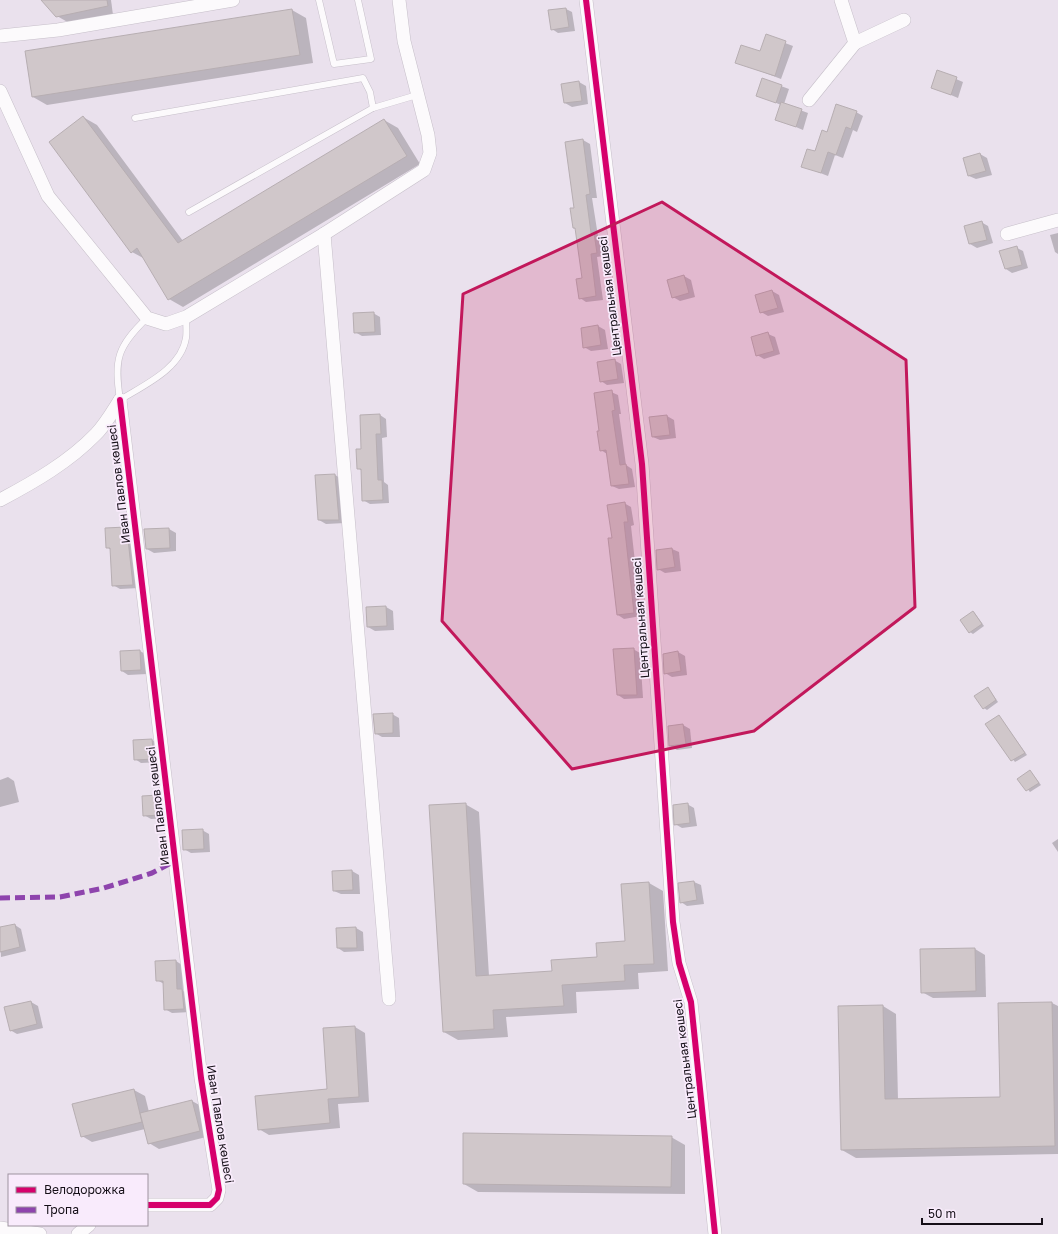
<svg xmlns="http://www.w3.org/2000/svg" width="1058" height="1234" viewBox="0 0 1058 1234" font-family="'Golos Text',sans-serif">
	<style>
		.shadow { fill: #0003 }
		.building { fill: #d0c7ca; stroke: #b7aeb2 }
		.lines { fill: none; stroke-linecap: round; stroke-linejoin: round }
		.service-casing { stroke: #c6bfc9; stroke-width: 7 }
		.minor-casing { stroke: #c6bfc9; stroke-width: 14 }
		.service { stroke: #fcfafc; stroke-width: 6 }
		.minor { stroke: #fcfafc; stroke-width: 13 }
		.quiet { stroke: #8e44ad; stroke-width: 5; stroke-dasharray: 10 5; stroke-linecap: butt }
		.cycleway-casing { stroke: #f9ebfc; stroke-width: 8 }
		.cycleway { stroke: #d6006c; stroke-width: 6 }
		.marked { fill: #c2185b; fill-opacity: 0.2; stroke: #c2185b; stroke-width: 3; stroke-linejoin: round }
		.labels { text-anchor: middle; stroke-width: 3.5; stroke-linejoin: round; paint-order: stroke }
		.street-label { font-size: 12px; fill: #150f17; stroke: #f9ebfc }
	</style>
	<rect width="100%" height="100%" fill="#eae1ed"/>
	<!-- shadow -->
	<g class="shadow">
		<path d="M43,0H111L113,15L71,24L57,16Z"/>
		<path d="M566,9L572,12L575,31L558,33L552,29Z"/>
		<path d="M292,10L306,18L313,63L47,105L33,97L26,52Z"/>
		<path d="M766,36L793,46L781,79L736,62L761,53Z"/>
		<path d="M937,71L963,82L958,98L932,87Z"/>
		<path d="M762,79L789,89L784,104L808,113L803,130L777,119L781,105L757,95Z"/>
		<path d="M579,82L586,86L588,104L572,107L565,103Z"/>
		<path d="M856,112L863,116L857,132L853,130L843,158L835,155L828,176L802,166L816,153L827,133Z"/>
		<path d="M83,117L97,125L183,241L384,120L398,128L420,164L183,307L169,299L145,259L132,252Z"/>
		<path d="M583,140L590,144L597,198H592L598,236L600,238L603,256L597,257L603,300L586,302L580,298L583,279L576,229L573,228Z"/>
		<path d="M980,154L987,158L992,175L976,179L969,176Z"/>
		<path d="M981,222L988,226L993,243L977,248L970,244Z"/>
		<path d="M1058,233V254L1055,252L1050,235Z"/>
		<path d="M1017,248L1023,251L1028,268L1012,273L1006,269Z"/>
		<path d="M684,276L691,280L695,297L680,301L673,297Z"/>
		<path d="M772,291L779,295L784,312L768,316L761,312L757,295Z"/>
		<path d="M373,313L380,317L381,335L362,336L355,332Z"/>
		<path d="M598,326L605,330L608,349L591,351L584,347L582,329Z"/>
		<path d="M768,334L775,337L780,354L764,359L757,355Z"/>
		<path d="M614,360L621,364L624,383L607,385L601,381Z"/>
		<path d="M611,392L618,395L621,414H619L626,465L632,469L635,487L619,489L612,486L607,454L601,450V432Z"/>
		<path d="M380,415L386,419L387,437L382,438L384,482L388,485L389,503L370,504L363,500L362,471L358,468L362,450Z"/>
		<path d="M667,416L674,420L676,438L660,440L653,437Z"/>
		<path d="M335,475L342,479L345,523L326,524L319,520L316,476Z"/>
		<path d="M624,503L631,507L634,525L631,526L641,616L624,619L618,615L613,539Z"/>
		<path d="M125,528L132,532L139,588L120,589L113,585L111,550L107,547Z"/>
		<path d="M169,529L176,533V551L154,553L147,549Z"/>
		<path d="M672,549L679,552L681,571L665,573L658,569Z"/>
		<path d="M386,607L393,611L394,630L375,631L368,627Z"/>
		<path d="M974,612L984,626L973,634L970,632Z"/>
		<path d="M633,649L640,653L643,698L624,699L618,695Z"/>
		<path d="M140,651L147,655V674L128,675L122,671Z"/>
		<path d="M678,652L685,656L687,675L672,677L665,673L664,654Z"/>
		<path d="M988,688L998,702L987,710L984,708Z"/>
		<path d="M392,714L399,718L400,737H382L375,733Z"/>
		<path d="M999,716L1027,755L1015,762L987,724Z"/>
		<path d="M683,725L690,729L692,748L677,750L670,746Z"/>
		<path d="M152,740L159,744L160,762L141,763L135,759L134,741Z"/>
		<path d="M1030,771L1041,785L1030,792L1019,779Z"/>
		<path d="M8,777L14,781L19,802L0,807V780Z"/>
		<path d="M159,796L166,800L168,818L151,819L144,815Z"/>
		<path d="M465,804L479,812L489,976L553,972L598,958L626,942L649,883L663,891L668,971L638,973L639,989L576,992L577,1013L506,1017L508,1037L458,1040L444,1032Z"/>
		<path d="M687,804L694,808L697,826L682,828L675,824Z"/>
		<path d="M202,830L209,834L210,852L191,853L184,849Z"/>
		<path d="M1058,839V852L1052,843Z"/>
		<path d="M352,871L359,875L360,894H341L334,891L333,872Z"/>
		<path d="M694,882L701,885L704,904L687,906L681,902L679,884Z"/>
		<path d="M15,925L21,929L26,951L1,957L0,928Z"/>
		<path d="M356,928L363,932L364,951L344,952L338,948Z"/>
		<path d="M975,949L985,955L986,997L933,998L922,992Z"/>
		<path d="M176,961L182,965L183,991L189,994L191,1012L172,1013L165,1009L164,984L157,980Z"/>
		<path d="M31,1002L38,1006L43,1028L17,1034L10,1030Z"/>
		<path d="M1052,1003L1058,1006V1154L856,1158L842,1150L883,1006L896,1014L898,1100L1002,1098Z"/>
		<path d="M355,1027L365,1033L369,1102L338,1104L340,1128L269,1135L259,1129L328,1090Z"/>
		<path d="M134,1090L145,1096L149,1112L192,1101L203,1107L210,1136L159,1149L149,1143L145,1129L92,1142L82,1136L74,1105Z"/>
		<path d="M671,1137L685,1145V1194L478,1192L464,1184Z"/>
	</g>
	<!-- building -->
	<g class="building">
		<path d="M41,0H107L108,6L56,17Z"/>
		<path d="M566,8L569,27L551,30L548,10Z"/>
		<path d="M292,9L300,55L32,97L25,51Z"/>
		<path d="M766,34L786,41L775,76L735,63L741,45L760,51Z"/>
		<path d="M937,70L957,77L951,95L931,88Z"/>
		<path d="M762,78L782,85L776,103L756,96Z"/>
		<path d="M579,81L582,101L564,103L561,84Z"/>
		<path d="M781,102L802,109L796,127L775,120Z"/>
		<path d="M836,104L857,111L851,129L846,127L836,155L828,152L821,173L801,167L807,149L815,151L822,130L827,132Z"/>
		<path d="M83,116L178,243L384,119L407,156L168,300L137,248L131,253L49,142Z"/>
		<path d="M583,139L590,194L586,195L591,233H594L597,253L591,254L596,296L579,299L576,279L582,278L575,228H573L570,208H574L565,142Z"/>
		<path d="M980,153L986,171L968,176L963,158Z"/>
		<path d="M982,221L987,240L969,244L964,226Z"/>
		<path d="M1017,246L1022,265L1005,269L999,251Z"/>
		<path d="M684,275L689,293L672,298L667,280Z"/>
		<path d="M772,290L778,308L760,313L755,295Z"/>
		<path d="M374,312L375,332L354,333L353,313Z"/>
		<path d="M598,325L601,345L583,348L581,328Z"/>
		<path d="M768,332L774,351L756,356L751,337Z"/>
		<path d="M615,359L618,379L600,382L597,362Z"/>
		<path d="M612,390L615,410L612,411L620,465L626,464L629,484L611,486L606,450L600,451L597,431H599L594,393Z"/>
		<path d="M380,414L381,434H376L378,480H382L383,500L362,501L361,469H357L356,449H361L360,415Z"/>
		<path d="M667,415L670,435L652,437L649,417Z"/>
		<path d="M335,474L339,520H318L315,475Z"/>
		<path d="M625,502L628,522H624L634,613L617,615L608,538H612L607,505Z"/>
		<path d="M126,527V530H127L133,585L112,586L110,548H106L105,528Z"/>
		<path d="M169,528L170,548L146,549L144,529Z"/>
		<path d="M672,548L675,567L657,570L656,550Z"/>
		<path d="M386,606L387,626L367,627L366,607Z"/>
		<path d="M973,611L982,624L969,633L960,620Z"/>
		<path d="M634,648L637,695H617L613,649Z"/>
		<path d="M140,650L141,670L121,671L120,651Z"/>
		<path d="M678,651L681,671L664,674L663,654Z"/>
		<path d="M988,687L996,700L983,709L974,696Z"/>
		<path d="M393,713V733L375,734L373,714Z"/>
		<path d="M999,715L1025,753L1011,761L985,724Z"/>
		<path d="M683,724L686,744L669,746L668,726Z"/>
		<path d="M152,739L154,759L134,760L133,740Z"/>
		<path d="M1030,770L1039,783L1026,791L1017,779Z"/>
		<path d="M159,795L162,815L143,816L142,796Z"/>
		<path d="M466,803L476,976L552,971L551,960L597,957L596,943L625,941L621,884L649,882L654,964L624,965L625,981L562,985L564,1006L493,1010L494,1029L443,1032L429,805Z"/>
		<path d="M688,803L690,823L674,825L673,805Z"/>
		<path d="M203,829L204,849L183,850L182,830Z"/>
		<path d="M352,870L353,890L333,891L332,871Z"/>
		<path d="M694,881L697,900L680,903L678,883Z"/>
		<path d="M15,924L20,947L0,952V927Z"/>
		<path d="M356,927L357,948H337L336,928Z"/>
		<path d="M975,948L976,991L921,993L920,949Z"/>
		<path d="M176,960L177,989H182L184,1009L164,1010L163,981H156L155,961Z"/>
		<path d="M31,1001L37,1024L10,1031L4,1007Z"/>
		<path d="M1052,1002L1055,1146L841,1150L838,1006L883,1005L885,1099L1000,1097L998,1003Z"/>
		<path d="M355,1026L359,1097L328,1099L330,1123L258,1130L255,1096L327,1089L323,1028Z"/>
		<path d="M134,1089L142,1122L81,1137L72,1104Z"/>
		<path d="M192,1100L200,1131L148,1144L140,1113Z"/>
		<path d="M463,1133L672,1136L671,1187L463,1184Z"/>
	</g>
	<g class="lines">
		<defs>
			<g id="service">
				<path d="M319,0L334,64L371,59L358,0"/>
				<path d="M135,118L363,78L370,92L373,108"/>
				<path d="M189,212L373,108L417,95"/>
				<path d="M147,318C117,347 114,359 120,400C144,385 181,369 186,338C187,332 186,324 186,317"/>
			</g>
			<g id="minor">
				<path d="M586,0L642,464L673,922L679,963L691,1002L715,1234"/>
				<path d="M841,0L855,43L904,20"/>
				<path d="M0,36L58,30L233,0"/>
				<path d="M0,91L48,196L147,318L166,324L186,317L324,234L424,170L430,153L428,135L404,41L399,0"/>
				<path d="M809,100L855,43"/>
				<path d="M324,234L389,999"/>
				<path d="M1007,234L1058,220"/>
				<path d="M120,400L201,1078L219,1190L217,1198L210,1205H147"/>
				<path d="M0,500C34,482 69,462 96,434C105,425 113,411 120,400"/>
				<path d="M0,1228L40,1234"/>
				<path d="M78,1234L89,1225"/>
			</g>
		</defs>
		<!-- service casing -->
		<use href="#service" class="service-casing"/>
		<!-- minor casing -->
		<use href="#minor" class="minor-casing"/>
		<!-- service -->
		<use href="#service" class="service"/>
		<!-- minor -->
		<use href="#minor" class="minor"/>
		<!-- quiet -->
		<path class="quiet" d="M0,898L60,897L104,888L152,873L175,861"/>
		<defs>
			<g id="cycleway">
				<path d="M586,0L642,464L673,922L679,963L691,1002L715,1234"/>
				<path d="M120,400L201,1078L219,1190L217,1198L210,1205H147"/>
			</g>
		</defs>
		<!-- cycleway casing -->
		<use href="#cycleway" class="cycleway-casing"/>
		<!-- cycleway -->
		<use href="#cycleway" class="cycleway"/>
	</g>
	<!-- marked area -->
	<path class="marked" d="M662,202L906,360L915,607L754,731L572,769L442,621L463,294Z"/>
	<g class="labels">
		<!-- street labels -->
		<g class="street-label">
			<text transform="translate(610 296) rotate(-97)" y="4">Центральная көшесі</text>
			<text transform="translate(119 484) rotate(-97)" y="4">Иван Павлов көшесі</text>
			<text transform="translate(641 618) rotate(-94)" y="4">Центральная көшесі</text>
			<text transform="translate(158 806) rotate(-97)" y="4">Иван Павлов көшесі</text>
			<text transform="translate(685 1059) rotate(-97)" y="4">Центральная көшесі</text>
			<text transform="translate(220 1124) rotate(81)" y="4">Иван Павлов көшесі</text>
		</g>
	</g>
	<!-- legend -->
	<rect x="8" y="1174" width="140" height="52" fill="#f9ebfc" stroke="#9e93a0"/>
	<rect x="16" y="1187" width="20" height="6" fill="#d6006c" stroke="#9e93a0"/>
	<text x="44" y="1194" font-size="12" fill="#150f17">Велодорожка</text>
	<rect x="16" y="1207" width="20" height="6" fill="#8e44ad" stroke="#9e93a0"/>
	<text x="44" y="1214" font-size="12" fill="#150f17">Тропа</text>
	<!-- scale -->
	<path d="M922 1218v6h120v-6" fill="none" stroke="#150f17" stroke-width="2"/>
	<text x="928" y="1218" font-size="12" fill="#150f17" stroke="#f9ebfc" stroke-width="3" paint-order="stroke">50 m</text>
</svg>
